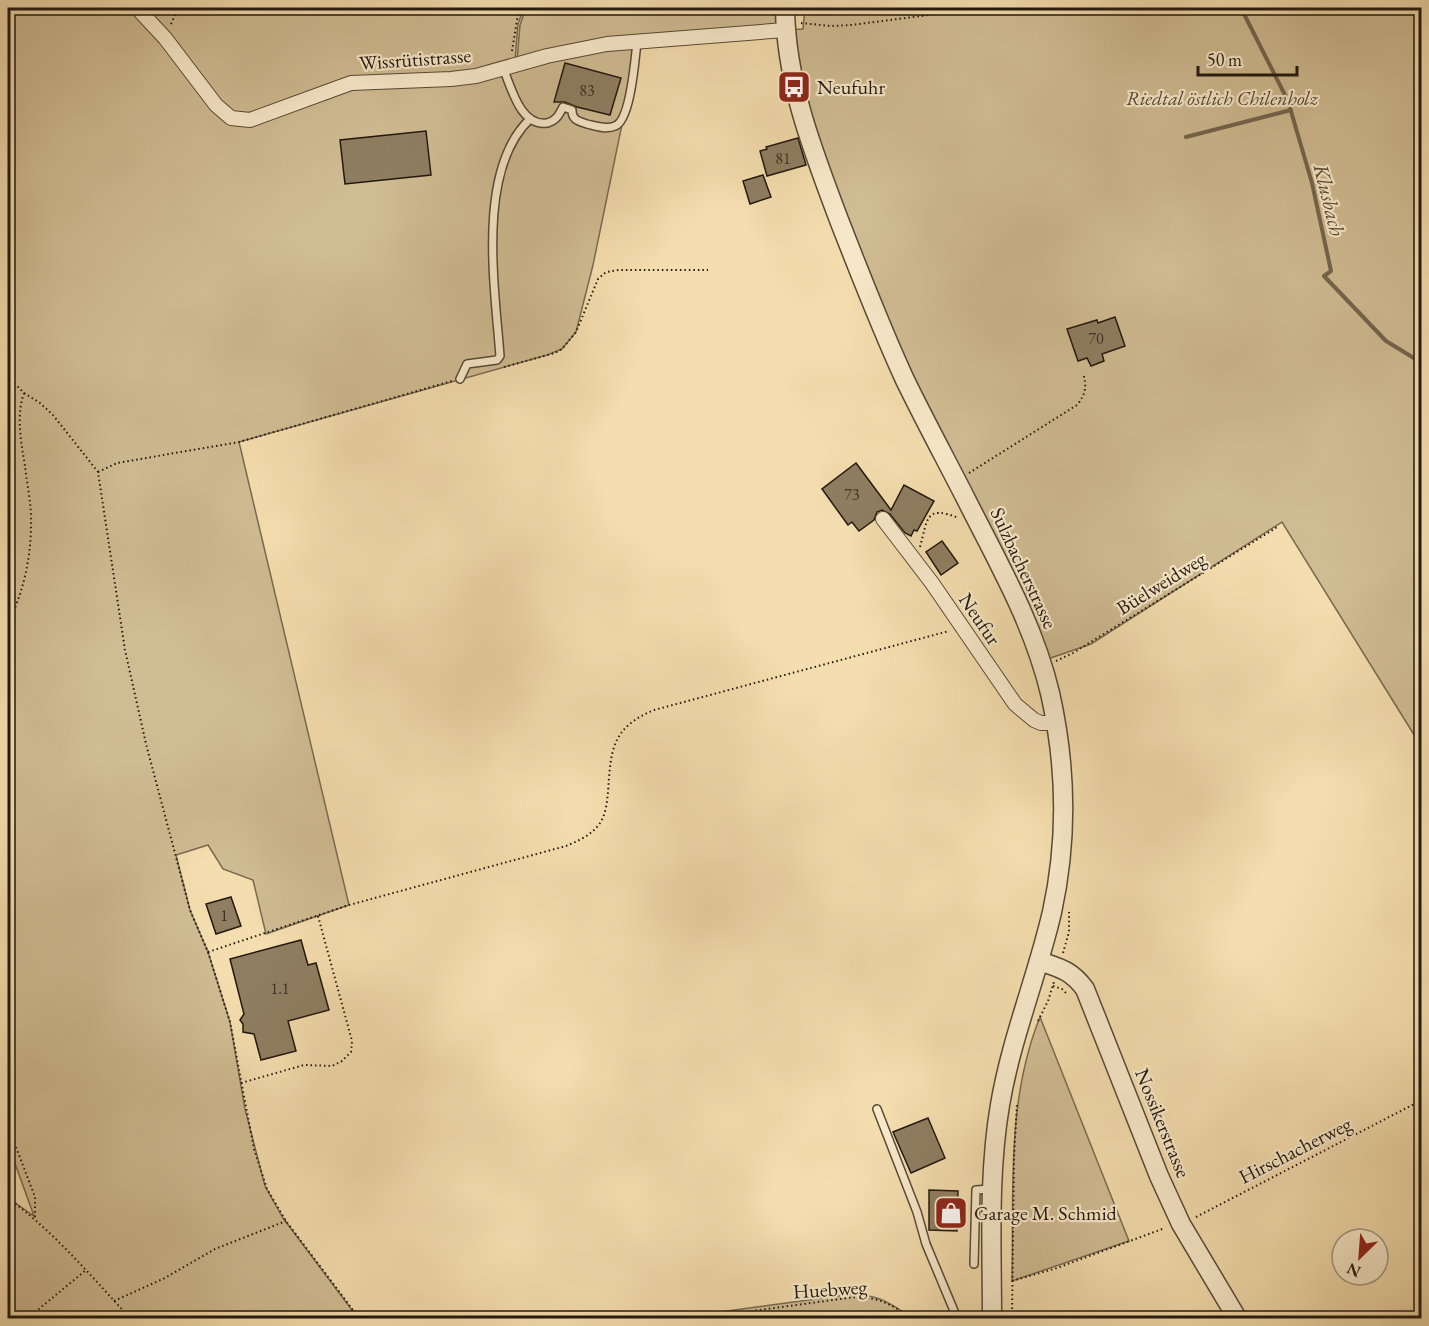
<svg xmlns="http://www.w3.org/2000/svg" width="1429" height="1326" viewBox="0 0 1429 1326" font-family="'EB Garamond',serif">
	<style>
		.green { fill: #d0bc93; stroke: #786a50; stroke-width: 1.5 }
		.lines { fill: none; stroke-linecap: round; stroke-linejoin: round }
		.stream { stroke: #74664e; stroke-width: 4 }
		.building { fill: #8f7e61; stroke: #21180e; stroke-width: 1.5 }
		.service-casing { stroke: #564936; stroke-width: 10 }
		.minor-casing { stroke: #564936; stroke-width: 16 }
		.tertiary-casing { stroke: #564936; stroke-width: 21 }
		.path { stroke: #21180e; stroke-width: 2; stroke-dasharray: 1.5 3; stroke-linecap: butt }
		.service { stroke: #f8e9ca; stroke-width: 7 }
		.minor { stroke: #f8e9ca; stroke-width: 14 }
		.tertiary { stroke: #f8e9ca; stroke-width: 18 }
		.labels { text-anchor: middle; stroke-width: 4.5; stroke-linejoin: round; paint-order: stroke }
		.number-label { font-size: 16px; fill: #3c3223 }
		.street-label { font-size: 20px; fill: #21180e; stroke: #f8e9ca }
		.poi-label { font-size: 20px; fill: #21180e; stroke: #f8e9ca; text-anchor: start }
		.park-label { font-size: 20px; font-style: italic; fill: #564936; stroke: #f8e9ca }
		.water-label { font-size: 21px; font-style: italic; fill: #594c38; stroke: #f8e9ca }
	</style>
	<rect width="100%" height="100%" fill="#f4ddae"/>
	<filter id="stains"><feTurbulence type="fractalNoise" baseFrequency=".00333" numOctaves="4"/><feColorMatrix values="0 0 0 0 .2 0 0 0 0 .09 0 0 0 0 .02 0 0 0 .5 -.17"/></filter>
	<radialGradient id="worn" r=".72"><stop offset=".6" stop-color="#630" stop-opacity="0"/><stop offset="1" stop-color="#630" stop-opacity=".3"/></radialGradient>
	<!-- green -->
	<g class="green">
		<path d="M8,8H524L518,24L515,61H517L520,25L526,8H785L786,30L803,29L805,8H1421V746L1282,522L1091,644L1042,661L956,480L825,183L785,30L639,42L593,265L576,332L562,349L547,355L239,442L349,905L266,934L253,880L223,869L208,845L176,855L190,910L208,952L230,1022L245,1109L265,1186L283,1218L358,1318H8V1198L34,1216L8,1144Z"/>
		<path d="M1040,1017L1129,1241L1012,1281C1014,1193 1006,1101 1040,1017Z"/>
		<path d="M853,1294C879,1295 892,1304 912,1318H700L727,1311Z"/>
	</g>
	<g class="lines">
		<!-- stream -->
		<g class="stream">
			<path d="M1241,8L1288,101L1312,183L1331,271L1324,276L1386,341L1422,363"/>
			<path d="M1186,137L1291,110"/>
		</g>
	</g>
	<!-- building -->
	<g class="building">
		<path d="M565,63L621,78L610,115L577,107L565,102H554Z"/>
		<path d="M426,131L431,175L345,184L340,140Z"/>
		<path d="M798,138L806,165L767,176L760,151L767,149L766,147Z"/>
		<path d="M763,175L771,197L750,204L743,181Z"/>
		<path d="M1115,317L1125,346L1102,354L1104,361L1091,366L1087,358L1078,361L1067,329L1097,320L1098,323Z"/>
		<path d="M856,463L891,510L904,485L934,501L917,531L914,530L911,536L905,533L890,514L882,510L877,512L874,520L859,531L852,522L848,525L822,489Z"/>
		<path d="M942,541L958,563L941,575L926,552Z"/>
		<path d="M231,897L241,926L216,934L206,904Z"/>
		<path d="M301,940L308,965L316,963L329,1010L288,1021L296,1051L261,1060L254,1034L243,1032V1024L240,1020L244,1014L230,959Z"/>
		<path d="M928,1118L945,1158L911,1173L893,1132Z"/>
		<path d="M929,1190L958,1191L957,1231L929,1230Z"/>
	</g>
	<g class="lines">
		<defs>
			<g id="service">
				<path d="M503,68C511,86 520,127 547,123C556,121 559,115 563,107L572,110C572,120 578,121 587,124C595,126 606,130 615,126C631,120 635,58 637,42"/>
				<path d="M460,379L467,364L497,360L500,356C495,288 476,170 530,119"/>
				<path d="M877,1109L917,1212L926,1244L957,1318"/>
				<path d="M974,1264L976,1190L990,1189"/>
			</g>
			<g id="minor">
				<path d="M137,8L165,38L216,105L231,118L250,120L351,83L451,79L476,76L547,56L607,44L785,30"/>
				<path d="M883,519L932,583L1015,704L1034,720L1041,723H1056"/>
			</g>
			<g id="tertiary">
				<path d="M785,8C786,83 813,151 839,220C860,274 881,328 905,380C924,419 945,458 965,497C997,561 1033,622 1050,693C1066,764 1068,839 1052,912C1037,977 1011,1039 1000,1105C988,1175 992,1248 992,1318"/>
				<path d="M1039,961C1060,968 1071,970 1085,989L1159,1176L1181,1224L1237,1318"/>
			</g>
		</defs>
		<!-- service casing -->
		<use href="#service" class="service-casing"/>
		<!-- minor casing -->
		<use href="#minor" class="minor-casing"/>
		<!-- tertiary casing -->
		<use href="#tertiary" class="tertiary-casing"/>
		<!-- path -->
		<g class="path">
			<path d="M1412,8L1422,22"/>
			<path d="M801,23L831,26L851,25L983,8"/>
			<path d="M171,24L178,8"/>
			<path d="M512,51L519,8"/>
			<path d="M504,367L555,353L562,349L576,332L598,279L606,272L619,270H708"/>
			<path d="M8,377L24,393C16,416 21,442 25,466C27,485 32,506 31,525C31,558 23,594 8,623"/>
			<path d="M24,393L40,403L53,415L98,472L125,650L146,744L190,910L208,952L230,1022L254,1149L267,1189L286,1221L359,1318"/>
			<path d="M98,472L117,463L239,442L452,381"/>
			<path d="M969,473L1077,405C1086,394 1087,386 1083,373"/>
			<path d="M920,547C928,518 925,505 959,518"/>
			<path d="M1056,661L1073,653L1279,526"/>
			<path d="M208,952L349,905L566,846C578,841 592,835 600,823C606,814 607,802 608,792C611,750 611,728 654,710L949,631"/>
			<path d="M1063,953L1069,932V912"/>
			<path d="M1053,986L1062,989L1068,995"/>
			<path d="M1038,1021L1048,1001L1054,982"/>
			<path d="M241,1083L304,1065L332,1066L342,1061L351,1052L352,1041L318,916"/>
			<path d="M8,1126L35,1197V1217"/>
			<path d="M8,1198C54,1232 91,1276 130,1318"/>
			<path d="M1196,1217L1422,1100"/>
			<path d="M1012,1281L1057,1268L1165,1228"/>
			<path d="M114,1301L165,1278L215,1249L286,1221"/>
			<path d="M28,1318L86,1270"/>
			<path d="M711,1318L730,1314L855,1297C878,1297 893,1305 911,1318"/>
			<path d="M1012,1318L1014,1157L1017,1104"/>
		</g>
		<!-- service -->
		<use href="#service" class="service"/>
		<!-- minor -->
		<use href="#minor" class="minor"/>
		<!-- tertiary -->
		<use href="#tertiary" class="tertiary"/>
	</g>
	<!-- icons -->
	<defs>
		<symbol id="bus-square" viewBox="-11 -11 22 22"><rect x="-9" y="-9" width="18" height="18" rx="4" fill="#8f2418" stroke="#f8e9ca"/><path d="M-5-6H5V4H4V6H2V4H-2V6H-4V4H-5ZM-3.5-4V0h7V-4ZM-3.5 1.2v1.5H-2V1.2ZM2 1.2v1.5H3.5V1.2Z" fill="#fff"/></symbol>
		<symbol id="shop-square" viewBox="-11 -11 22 22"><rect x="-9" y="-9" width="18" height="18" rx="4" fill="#8f2418" stroke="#f8e9ca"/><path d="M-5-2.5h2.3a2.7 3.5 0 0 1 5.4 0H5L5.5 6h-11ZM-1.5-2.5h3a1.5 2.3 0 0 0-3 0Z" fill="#fff"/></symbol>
	</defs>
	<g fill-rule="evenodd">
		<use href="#bus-square" x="775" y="68" width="38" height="38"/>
		<use href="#shop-square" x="932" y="1194" width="38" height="38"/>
	</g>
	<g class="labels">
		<!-- number labels -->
		<g class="number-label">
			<text x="587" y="96">83</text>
			<text x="783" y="164">81</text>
			<text x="1096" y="344">70</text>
			<text x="852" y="500">73</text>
			<text x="224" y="921">1</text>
			<text x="280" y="994">1.1</text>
		</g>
		<!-- street labels -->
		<g class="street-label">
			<text transform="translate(415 59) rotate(-4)" y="7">Wissrütistrasse</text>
			<text transform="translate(1024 568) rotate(65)" y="7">Sulzbacherstrasse</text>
			<text transform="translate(1161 583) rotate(-32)" y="7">Büelweidweg</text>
			<text transform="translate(980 619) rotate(56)" y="7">Neufur</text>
			<text transform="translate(1163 1123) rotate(68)" y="7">Nossikerstrasse</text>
			<text transform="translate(1295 1150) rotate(-27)" y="7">Hirschacherweg</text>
			<text transform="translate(830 1289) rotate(-4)" y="7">Huebweg</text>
		</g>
		<!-- poi labels -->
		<g class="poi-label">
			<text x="817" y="94">Neufuhr</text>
			<text x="974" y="1220">Garage M. Schmid</text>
		</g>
		<!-- park labels -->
		<g class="park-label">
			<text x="1222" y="105">Riedtal östlich Chilenholz</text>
		</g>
		<!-- water labels -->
		<g class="water-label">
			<text transform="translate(1329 200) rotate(76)" y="7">Klusbach</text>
		</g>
	</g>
	<!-- margin -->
	<rect width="1429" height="1326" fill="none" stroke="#f4ddae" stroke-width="30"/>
	<rect x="9" y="9" width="1411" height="1308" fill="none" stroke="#21180e" stroke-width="3"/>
	<rect x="15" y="15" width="1399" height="1296" fill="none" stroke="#21180e" stroke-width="1.5"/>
	<!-- north arrow -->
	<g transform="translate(1360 1257) rotate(205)"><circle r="28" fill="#f8e9ca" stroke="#a2957f" stroke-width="1.5"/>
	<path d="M0-4.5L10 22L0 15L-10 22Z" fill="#8f2418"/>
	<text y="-9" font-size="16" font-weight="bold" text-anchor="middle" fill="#21180e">N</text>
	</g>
	<!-- scale -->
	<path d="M1198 66v9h99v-9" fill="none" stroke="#21180e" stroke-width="3"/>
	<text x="1207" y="66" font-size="18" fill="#21180e" stroke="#f8e9ca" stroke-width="4.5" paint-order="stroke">50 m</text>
	<rect width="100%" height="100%" filter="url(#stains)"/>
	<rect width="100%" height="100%" fill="url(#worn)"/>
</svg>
